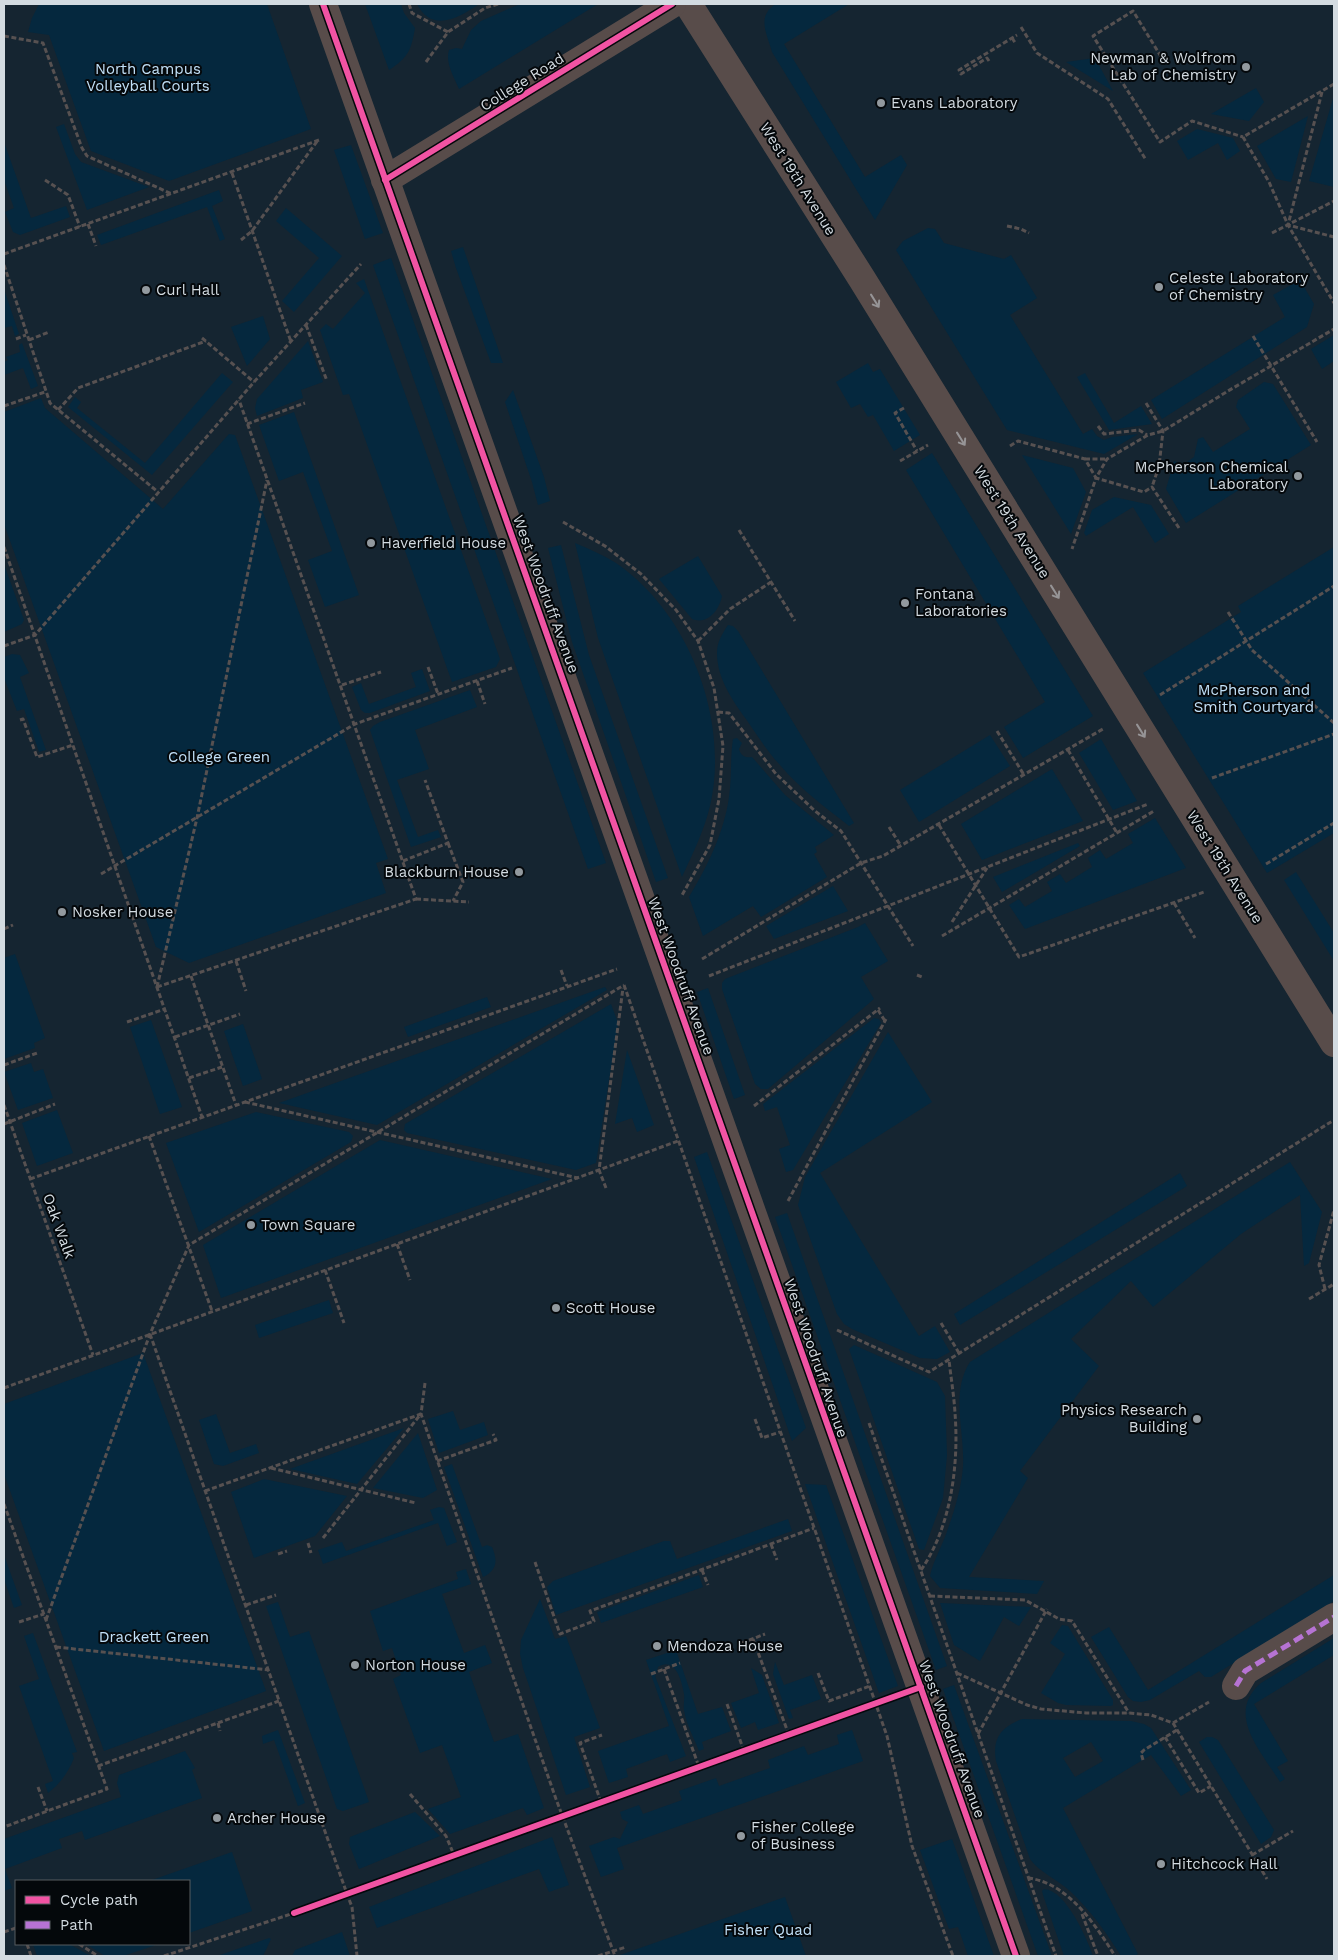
<svg xmlns="http://www.w3.org/2000/svg" width="1338" height="1960" viewBox="0 0 1338 1960" font-family="'Work Sans',sans-serif">
	<style>
		.built { fill: #152531; fill-rule: evenodd }
		.green { fill: #05283e; fill-rule: evenodd }
		.lines { fill: none; stroke-linecap: round; stroke-linejoin: round }
		.path { stroke: #575151; stroke-width: 3; stroke-dasharray: 5 2.5; stroke-linecap: butt }
		.minor { stroke: #584c4a; stroke-width: 28 }
		.path-bridge { stroke: #575151; stroke-width: 3; stroke-dasharray: 5 2.5; stroke-linecap: butt }
		.quiet { stroke: #b673d3; stroke-width: 5; stroke-dasharray: 10 5; stroke-linecap: butt }
		.cycleway-casing { stroke: #04080b; stroke-width: 9 }
		.cycleway { stroke: #f153a3; stroke-width: 6 }
		.oneway { stroke: #969496 }
		.poi-dot { fill: #92999e; stroke: #04080b; stroke-width: 2 }
		.labels { text-anchor: middle; stroke-width: 4; stroke-linejoin: round; paint-order: stroke }
		.poi-label { font-size: 15px; fill: #d3dbe1; stroke: #04080b; text-anchor: start }
		.park-label { font-size: 15px; fill: #c1e0f8; stroke: #04080b }
		.street-label { font-size: 15px; fill: #d3dbe1; stroke: #04080b }
	</style>
	<rect width="100%" height="100%" fill="#181e22"/>
	<!-- built -->
	<path class="built" d="M4,4H1334V1956H4ZM16,1881H189V1944H16Z"/>
	<!-- green -->
	<g class="green">
		<path d="M39,4H267L311,129L169,181L91,151L49,35L28,32L32,18Z"/>
		<path d="M365,4H401L404,13L415,28C411,50 409,57 389,70Z"/>
		<path d="M417,4H479C460,17 432,34 417,4Z"/>
		<path d="M520,4H598L459,89C454,77 445,63 449,50L456,48L462,49L471,30L481,21Z"/>
		<path d="M776,4H849L784,44L865,177L901,155L907,165L875,220L772,52C767,34 756,16 776,4Z"/>
		<path d="M1095,58L1113,91L1066,62Z"/>
		<path d="M1256,88L1264,102L1249,121L1211,114Z"/>
		<path d="M1334,95V187L1309,181Z"/>
		<path d="M1308,116L1291,182L1276,179L1257,146Z"/>
		<path d="M64,124L75,154L81,162L149,187L87,210L56,127Z"/>
		<path d="M1197,129L1233,138L1240,151L1227,160L1218,143L1188,160L1177,141Z"/>
		<path d="M4,142L31,218L66,206L70,217L20,235L13,232L5,212L14,208L4,180Z"/>
		<path d="M351,145L383,233L365,239L334,150Z"/>
		<path d="M219,190L223,201L212,206L225,239L220,241L207,207L101,245L97,235Z"/>
		<path d="M286,208L342,256L294,312L282,301L319,258L276,221Z"/>
		<path d="M928,228L935,229L944,243L1004,259L1011,255L1037,298L1010,315L1083,434L1092,429L1097,436L1104,440L1112,437L1138,434L1104,454L1007,430L896,250L903,241Z"/>
		<path d="M463,247L503,363H491L456,268L451,251Z"/>
		<path d="M391,258L606,863L588,869L373,265Z"/>
		<path d="M364,279L500,659L496,667L452,682L349,394L343,395L320,330L326,324L333,329L365,293L356,283Z"/>
		<path d="M1300,280L1314,304L1307,327L1162,419L1151,400L1285,317L1273,295Z"/>
		<path d="M4,289L19,334L15,336L12,326L4,328Z"/>
		<path d="M263,316L270,339L247,366L231,327Z"/>
		<path d="M1334,335V361L1322,369L1311,349Z"/>
		<path d="M308,341L323,382L301,390L303,398L257,416L255,408L257,399Z"/>
		<path d="M22,343L38,386L31,389L23,368L4,375V362L8,360L6,357L20,352L19,345Z"/>
		<path d="M868,363L873,372L880,369L920,435L894,451L873,415L868,417L860,404L851,408L836,382Z"/>
		<path d="M222,373L233,382L152,475L68,407L75,397L81,402L77,408L145,463Z"/>
		<path d="M1085,373L1114,423L1141,406L1152,424L1109,430L1077,377Z"/>
		<path d="M1264,382L1273,384L1311,445L1186,523L1166,489L1174,461L1184,464L1194,457L1198,439L1203,437L1213,452L1250,429L1236,407L1238,400Z"/>
		<path d="M513,390L544,477L550,501L538,505L532,482L505,402Z"/>
		<path d="M41,398L45,408L163,509L229,434L235,435L388,859L376,863L386,893L189,963L156,947L4,524V412Z"/>
		<path d="M294,412L359,595L325,607L308,560L332,551L303,472L279,481L259,425Z"/>
		<path d="M932,453L1093,716L1023,758L1004,727L1045,702L906,470Z"/>
		<path d="M1022,455L1073,468L1086,492L1071,534Z"/>
		<path d="M1114,497L1151,505L1169,534L1155,543L1133,507L1086,536L1084,533L1092,510Z"/>
		<path d="M575,543C589,549 603,555 616,563C689,613 730,720 710,806C704,831 693,853 682,877L598,638Z"/>
		<path d="M561,545L589,655L668,878L656,882L572,642L548,548Z"/>
		<path d="M1334,547V833L1267,873L1143,673L1241,612L1238,606Z"/>
		<path d="M698,556L722,596C719,611 707,625 692,619L659,579Z"/>
		<path d="M4,564L24,620L22,624L4,632Z"/>
		<path d="M728,625L733,626L738,631L854,823L849,826C825,807 799,788 780,765C767,751 757,735 746,719C732,700 717,678 717,653C717,642 722,634 728,625Z"/>
		<path d="M12,654L20,655L29,673L20,677L46,750L39,752L24,709L17,711L4,678V657Z"/>
		<path d="M422,669L430,691L370,713H365L361,710L352,687L361,683L369,704L416,687L411,673Z"/>
		<path d="M470,690L477,707L415,730L429,769L397,780L418,837L438,830L441,837L411,847L370,730L373,726L380,722Z"/>
		<path d="M990,735L1010,766L919,822L900,790Z"/>
		<path d="M737,738L742,743L739,749C741,756 745,758 752,757L785,795L834,835L815,847L817,852L814,854L827,877L761,917L753,906L703,936L689,897C707,867 724,833 729,797C732,778 730,758 733,739Z"/>
		<path d="M1101,739L1137,801L1113,810L1079,753Z"/>
		<path d="M1052,769L1083,821L982,860L961,824Z"/>
		<path d="M1155,818L1186,868L1025,929L1009,905L1019,899L1025,907L1052,891L1047,882L1060,874L1066,883L1092,867L1088,858L1100,850L1106,859L1133,843L1128,834Z"/>
		<path d="M1078,843L1080,846L1002,892L993,877Z"/>
		<path d="M1296,872L1334,933V961L1284,880Z"/>
		<path d="M833,886L848,911L774,939L766,926Z"/>
		<path d="M865,923L888,961L861,977L874,999L768,1089H761L755,1084L722,989V983L725,979L858,927Z"/>
		<path d="M15,954L45,1038L34,1043L35,1048L4,1059V958Z"/>
		<path d="M605,987L607,990L377,1125L279,1103Z"/>
		<path d="M708,988L745,1095L734,1099L697,992Z"/>
		<path d="M487,997L491,1007L408,1037L404,1027Z"/>
		<path d="M611,1004L618,1023L596,1163L576,1170L407,1133L404,1130L405,1124Z"/>
		<path d="M874,1018L879,1019L881,1023L793,1170L786,1172L779,1149L790,1145L777,1107L765,1111L763,1104Z"/>
		<path d="M151,1020L182,1107L160,1114L130,1027Z"/>
		<path d="M243,1024L262,1079L243,1086L224,1031Z"/>
		<path d="M888,1032L932,1102L820,1173L919,1336L935,1326L950,1352L937,1359L920,1358L852,1329L844,1324L837,1314L798,1205L805,1177Z"/>
		<path d="M627,1050L654,1125L637,1132L632,1118L615,1124Z"/>
		<path d="M31,1063L34,1072L43,1069L53,1098L18,1110L4,1072Z"/>
		<path d="M57,1110L73,1153L37,1166L22,1123Z"/>
		<path d="M256,1112L349,1132L353,1136L351,1142L199,1232L166,1143Z"/>
		<path d="M380,1140L552,1179L221,1298L203,1245Z"/>
		<path d="M707,1152L806,1428L792,1441L694,1157Z"/>
		<path d="M1290,1162L1322,1212L1309,1263L1304,1266L1300,1195L1241,1234L1153,1307L1131,1281L1071,1339L1099,1366L1020,1471L1028,1478L969,1577L1044,1581L1037,1594L940,1588L930,1576C933,1562 940,1550 945,1537C953,1515 961,1491 963,1467C965,1432 950,1393 970,1362Z"/>
		<path d="M1180,1173L1187,1186L960,1325L954,1314Z"/>
		<path d="M787,1213L947,1666L936,1670L775,1217Z"/>
		<path d="M329,1300L333,1313L259,1338L255,1325Z"/>
		<path d="M854,1345L937,1382L945,1396L947,1455L943,1498L924,1550L919,1549L849,1349Z"/>
		<path d="M143,1353L266,1691L104,1751L4,1474V1404Z"/>
		<path d="M453,1411L460,1430L484,1422L488,1435L439,1453L428,1419Z"/>
		<path d="M216,1414L230,1453L256,1444L259,1453L223,1466L214,1464L199,1420Z"/>
		<path d="M404,1428L357,1484L290,1469Z"/>
		<path d="M418,1433L437,1490L423,1498L373,1488Z"/>
		<path d="M452,1464L482,1547L487,1545L492,1547C498,1561 497,1570 483,1577L444,1467Z"/>
		<path d="M264,1479L347,1496L315,1536L254,1558L231,1492Z"/>
		<path d="M805,1484L826,1485L898,1686L879,1693Z"/>
		<path d="M439,1507L444,1508L457,1542L447,1546L438,1523L323,1564L318,1550L342,1542L346,1551L434,1520L430,1510Z"/>
		<path d="M788,1519L792,1531L556,1615L547,1587L553,1581L664,1541H670L677,1559Z"/>
		<path d="M4,1555L22,1605L14,1608L4,1579Z"/>
		<path d="M466,1569L471,1584L442,1594L464,1653L485,1645L492,1663L469,1672L494,1742L518,1734L544,1808L527,1815L523,1808L450,1834L428,1809L461,1797L442,1745L420,1753L393,1679L401,1675L392,1648L383,1651L370,1611L458,1579L456,1572Z"/>
		<path d="M699,1575L703,1587L601,1623L597,1612Z"/>
		<path d="M1334,1575V1601L1211,1677H1205L1199,1671L1150,1700L1141,1702L1133,1701L1128,1697L1091,1637L1109,1627L1148,1690Z"/>
		<path d="M540,1599L555,1639L566,1636L600,1728L574,1737L590,1787L566,1795L523,1668L520,1654L521,1640Z"/>
		<path d="M278,1602L290,1637L309,1631L369,1802L343,1811L337,1809L266,1606Z"/>
		<path d="M940,1603L1031,1607L1019,1626L1004,1617L980,1661L954,1645Z"/>
		<path d="M1062,1625L1068,1626L1113,1700V1705L1111,1706L1066,1705L1058,1703L1041,1693L1065,1654L1050,1643Z"/>
		<path d="M33,1633L77,1752L72,1753L74,1758C68,1773 60,1784 48,1793L45,1784L53,1781L19,1686L39,1679L24,1636Z"/>
		<path d="M1334,1638V1655L1254,1704L1288,1761L1277,1767L1285,1779L1280,1782C1261,1751 1225,1714 1261,1683Z"/>
		<path d="M676,1650L698,1714L722,1707L731,1731L702,1742L704,1749L699,1751C694,1738 686,1724 684,1710C683,1705 685,1699 684,1694C682,1681 675,1656 658,1667L655,1676L686,1756L670,1762L667,1754L626,1769L628,1777L609,1783L598,1751L669,1726L646,1660Z"/>
		<path d="M775,1662L784,1685L812,1675L821,1699L790,1710L793,1718L789,1719L773,1674Z"/>
		<path d="M751,1668L762,1675L779,1723L758,1730L755,1722L741,1728L731,1703L759,1693Z"/>
		<path d="M954,1685L1052,1956H1038L943,1689Z"/>
		<path d="M1022,1719L1131,1721L1144,1724L1151,1728L1191,1790L1181,1796L1151,1755L1063,1808L1138,1954L1135,1956H1121C1106,1932 1091,1911 1070,1891C1057,1879 1040,1873 1030,1859L996,1761C992,1738 1001,1727 1022,1719ZM1091,1742L1103,1761L1075,1777L1063,1758Z"/>
		<path d="M278,1730L305,1803L298,1806L274,1740L263,1744L262,1736Z"/>
		<path d="M852,1730L863,1761L617,1848L624,1869L601,1877L589,1846L614,1837L620,1839L628,1822L622,1819L620,1812L639,1805L643,1814L682,1800L679,1791L716,1778L719,1786L770,1768L768,1760L804,1746L808,1755L839,1744L837,1735Z"/>
		<path d="M1207,1737H1212L1218,1740L1274,1830L1271,1837L1261,1844L1199,1742Z"/>
		<path d="M185,1751L195,1768L192,1770L202,1798L85,1840L82,1831L59,1839L62,1848L5,1869L12,1888L4,1891V1839L121,1797L117,1783L119,1775Z"/>
		<path d="M415,1812L440,1836L359,1869L349,1844L350,1837Z"/>
		<path d="M552,1837L569,1885L549,1892L539,1869L377,1928L369,1907Z"/>
		<path d="M952,1839L994,1956H968L958,1927L949,1929L920,1850Z"/>
		<path d="M232,1852L252,1911L189,1933V1881H149Z"/>
		<path d="M1044,1889C1066,1890 1087,1939 1093,1956H1064L1043,1895L1042,1891Z"/>
		<path d="M785,1897L806,1956H617L620,1955Z"/>
		<path d="M342,1932L350,1956H292L295,1950Z"/>
		<path d="M269,1938L271,1939L263,1956H217Z"/>
		<path d="M33,1944H69L91,1956H37Z"/>
		<path d="M86,1944H159L123,1956H105Z"/>
	</g>
	<g class="lines">
		<!-- path -->
		<g class="path">
			<path d="M409,4L412,13L448,32"/>
			<path d="M1021,27L1037,53L1108,99L1146,160"/>
			<path d="M4,36L43,43L82,148L87,156L172,194"/>
			<path d="M1012,38L1016,44"/>
			<path d="M989,61L987,58L961,74L959,70L1017,35"/>
			<path d="M426,62L448,32L485,8L498,4"/>
			<path d="M1165,63L1133,11L1093,36L1160,142L1192,121L1243,137"/>
			<path d="M1334,84L1243,137L1269,182L1288,225L1334,303"/>
			<path d="M1322,92L1288,225L1334,237"/>
			<path d="M232,173L291,342"/>
			<path d="M45,180L68,195L80,227"/>
			<path d="M88,224L96,246"/>
			<path d="M1007,226L1021,229L1029,233"/>
			<path d="M1272,233L1334,201"/>
			<path d="M241,240L252,231L318,140"/>
			<path d="M4,254L319,140"/>
			<path d="M4,265L50,403L158,492"/>
			<path d="M306,325L327,381"/>
			<path d="M202,338L254,382"/>
			<path d="M16,339L26,335"/>
			<path d="M29,340L49,332"/>
			<path d="M1146,403L1163,431L1159,466L1152,487"/>
			<path d="M4,406L45,392"/>
			<path d="M904,408L895,413L917,451"/>
			<path d="M58,410L78,388L206,341"/>
			<path d="M247,424L305,403"/>
			<path d="M1098,426L1104,434L1139,430L1147,435"/>
			<path d="M1010,446L1018,441L1085,459L1096,478L1072,549"/>
			<path d="M1085,459H1107"/>
			<path d="M900,461L928,445"/>
			<path d="M563,522L605,546L641,574L676,610L698,641L714,688L723,746L719,799L710,845L681,897"/>
			<path d="M1179,528L1152,487L1144,492L1096,478L1107,459L1148,435L1163,431L1228,391L1334,329"/>
			<path d="M739,530L795,621"/>
			<path d="M4,547L202,1117"/>
			<path d="M1228,612L1252,650L1334,723"/>
			<path d="M698,641L730,609L771,582"/>
			<path d="M4,646L35,635L254,382L361,264"/>
			<path d="M428,667L438,694"/>
			<path d="M477,681L485,704"/>
			<path d="M342,685L381,672"/>
			<path d="M1160,695L1334,586"/>
			<path d="M718,712L729,713L776,774L815,811L841,831L913,946"/>
			<path d="M20,720L23,719L37,757L73,745"/>
			<path d="M997,731L1024,775"/>
			<path d="M1068,750L1117,833"/>
			<path d="M1212,778L1334,734"/>
			<path d="M939,825L1019,957L1204,892"/>
			<path d="M889,827L901,846"/>
			<path d="M448,843L463,882L453,901"/>
			<path d="M403,861L448,843L425,780"/>
			<path d="M1266,864L1334,823"/>
			<path d="M101,874L355,724L512,668"/>
			<path d="M416,899L469,902"/>
			<path d="M1174,903L1195,938"/>
			<path d="M952,922L987,868"/>
			<path d="M4,929L13,925"/>
			<path d="M942,936L1154,811"/>
			<path d="M702,959L861,863L883,856L1103,729"/>
			<path d="M236,961L246,991"/>
			<path d="M561,970L567,986"/>
			<path d="M917,975L922,977"/>
			<path d="M191,976L236,1105"/>
			<path d="M709,976L1148,804"/>
			<path d="M624,985L887,1736L912,1846L953,1956"/>
			<path d="M157,987L416,899L239,400"/>
			<path d="M157,987L197,818L267,480"/>
			<path d="M878,1010L885,1021"/>
			<path d="M127,1022L165,1009"/>
			<path d="M175,1037L240,1014"/>
			<path d="M4,1065L37,1053"/>
			<path d="M189,1078L222,1067"/>
			<path d="M245,1102L578,1178"/>
			<path d="M4,1105L93,1355"/>
			<path d="M754,1106L880,1008"/>
			<path d="M4,1124L55,1104"/>
			<path d="M149,1136L212,1311"/>
			<path d="M30,1179L617,969"/>
			<path d="M606,1188L599,1170L623,988"/>
			<path d="M788,1201L886,1019"/>
			<path d="M397,1244L410,1280"/>
			<path d="M325,1270L344,1323"/>
			<path d="M1325,1289L1319,1265L1334,1210"/>
			<path d="M1309,1299L1334,1284"/>
			<path d="M941,1323L959,1353"/>
			<path d="M837,1330L929,1372L1334,1120"/>
			<path d="M150,1334L347,1894L352,1907L357,1956"/>
			<path d="M425,1383L421,1414L556,1799L615,1956"/>
			<path d="M4,1388L678,1141"/>
			<path d="M755,1419L762,1438L780,1432"/>
			<path d="M869,1423L1056,1956"/>
			<path d="M437,1461L496,1440L493,1434"/>
			<path d="M271,1468L416,1503"/>
			<path d="M205,1491L421,1414"/>
			<path d="M4,1504L107,1789L4,1827"/>
			<path d="M323,1538L420,1415"/>
			<path d="M308,1543L311,1553"/>
			<path d="M771,1544L777,1560"/>
			<path d="M278,1554L287,1551"/>
			<path d="M535,1562L560,1634L594,1621L590,1611L814,1528"/>
			<path d="M702,1570L708,1585"/>
			<path d="M921,1570C951,1527 959,1465 955,1413C954,1396 951,1378 949,1360"/>
			<path d="M930,1596L1025,1600L1059,1619L1072,1621L1129,1713"/>
			<path d="M246,1605L276,1595"/>
			<path d="M46,1620L150,1334L189,1245L624,985"/>
			<path d="M19,1622L44,1614"/>
			<path d="M753,1639L789,1735"/>
			<path d="M742,1643L765,1634"/>
			<path d="M56,1647L269,1670"/>
			<path d="M664,1669L699,1767"/>
			<path d="M818,1673L829,1701L870,1686"/>
			<path d="M957,1673L1027,1705L1041,1709L1086,1713H1129L1151,1715L1173,1723L1209,1702"/>
			<path d="M651,1674L680,1663"/>
			<path d="M727,1704L744,1751"/>
			<path d="M218,1723L220,1731"/>
			<path d="M1173,1723L1267,1879"/>
			<path d="M978,1734L1047,1609"/>
			<path d="M1165,1737L1199,1793L1211,1786"/>
			<path d="M1143,1760L1141,1753L1144,1750L1177,1730"/>
			<path d="M98,1766L279,1701"/>
			<path d="M38,1787L47,1811"/>
			<path d="M410,1794L446,1836L454,1855"/>
			<path d="M601,1802L580,1743L602,1735"/>
			<path d="M1252,1855L1293,1831"/>
			<path d="M1028,1878C1068,1883 1095,1924 1115,1956"/>
			<path d="M1082,1914L1098,1956"/>
			<path d="M4,1932L16,1928"/>
			<path d="M27,1944L31,1956"/>
			<path d="M79,1944L98,1956"/>
			<path d="M164,1956L294,1913"/>
			<path d="M598,1956L626,1947"/>
		</g>
		<!-- minor -->
		<g class="minor">
			<path d="M323,4L1016,1956"/>
			<path d="M688,4L862,279L1334,1043"/>
			<path d="M385,180L672,4"/>
			<path d="M1236,1686L1245,1671L1334,1617"/>
		</g>
		<!-- path-bridge -->
		<path class="path-bridge" d="M1253,336L1317,442"/>
		<!-- quiet -->
		<path class="quiet" d="M1236,1686L1245,1671L1334,1617"/>
		<defs>
			<g id="cycleway">
				<path d="M323,4L1016,1956"/>
				<path d="M385,180L672,4"/>
				<path d="M294,1913L921,1687"/>
			</g>
		</defs>
		<!-- cycleway casing -->
		<use href="#cycleway" class="cycleway-casing"/>
		<!-- cycleway -->
		<use href="#cycleway" class="cycleway"/>
	</g>
	<!-- one-way arrows -->
	<defs><path id="oneway-shaft" d="M-6 0H5M1.5-3L5.5 0L1.5 3" fill="none" stroke-width="1.6" stroke-linecap="round" stroke-linejoin="round" transform="scale(1.25)"/></defs>
	<g class="oneway">
		<use href="#oneway-shaft" transform="translate(875 301) rotate(58)"/>
		<use href="#oneway-shaft" transform="translate(961 439) rotate(58)"/>
		<use href="#oneway-shaft" transform="translate(1055 592) rotate(58)"/>
		<use href="#oneway-shaft" transform="translate(1141 731) rotate(58)"/>
	</g>
	<!-- markers -->
	<g class="poi-dot">
		<circle cx="1246" cy="67" r="5"/>
		<circle cx="881" cy="103" r="5"/>
		<circle cx="1159" cy="287" r="5"/>
		<circle cx="146" cy="290" r="5"/>
		<circle cx="1298" cy="476" r="5"/>
		<circle cx="371" cy="543" r="5"/>
		<circle cx="905" cy="603" r="5"/>
		<circle cx="519" cy="872" r="5"/>
		<circle cx="62" cy="912" r="5"/>
		<circle cx="251" cy="1225" r="5"/>
		<circle cx="556" cy="1308" r="5"/>
		<circle cx="1197" cy="1419" r="5"/>
		<circle cx="657" cy="1646" r="5"/>
		<circle cx="355" cy="1665" r="5"/>
		<circle cx="217" cy="1818" r="5"/>
		<circle cx="741" cy="1836" r="5"/>
		<circle cx="1161" cy="1864" r="5"/>
	</g>
	<g class="labels">
		<!-- poi labels -->
		<g class="poi-label">
			<text x="1236" y="63" text-anchor="end">Newman &amp; Wolfrom<tspan x="1236" dy="17">Lab of Chemistry</tspan></text>
			<text x="891" y="108">Evans Laboratory</text>
			<text x="1169" y="283">Celeste Laboratory<tspan x="1169" dy="17">of Chemistry</tspan></text>
			<text x="156" y="295">Curl Hall</text>
			<text x="1288" y="472" text-anchor="end">McPherson Chemical<tspan x="1288" dy="17">Laboratory</tspan></text>
			<text x="381" y="548">Haverfield House</text>
			<text x="915" y="599">Fontana<tspan x="915" dy="17">Laboratories</tspan></text>
			<text x="509" y="877" text-anchor="end">Blackburn House</text>
			<text x="72" y="917">Nosker House</text>
			<text x="261" y="1230">Town Square</text>
			<text x="566" y="1313">Scott House</text>
			<text x="1187" y="1415" text-anchor="end">Physics Research<tspan x="1187" dy="17">Building</tspan></text>
			<text x="667" y="1651">Mendoza House</text>
			<text x="365" y="1670">Norton House</text>
			<text x="227" y="1823">Archer House</text>
			<text x="751" y="1832">Fisher College<tspan x="751" dy="17">of Business</tspan></text>
			<text x="1171" y="1869">Hitchcock Hall</text>
		</g>
		<!-- park labels -->
		<g class="park-label">
			<text x="148" y="74">North Campus<tspan x="148" dy="17">Volleyball Courts</tspan></text>
			<text x="1254" y="695">McPherson and<tspan x="1254" dy="17">Smith Courtyard</tspan></text>
			<text x="219" y="762">College Green</text>
			<text x="154" y="1642">Drackett Green</text>
			<text x="768" y="1935">Fisher Quad</text>
		</g>
		<!-- street labels -->
		<g class="street-label">
			<text transform="translate(522 82) rotate(-32)" y="5">College Road</text>
			<text transform="translate(798 179) rotate(58)" y="5">West 19th Avenue</text>
			<text transform="translate(1012 522) rotate(58)" y="5">West 19th Avenue</text>
			<text transform="translate(546 594) rotate(70)" y="5">West Woodruff Avenue</text>
			<text transform="translate(1225 867) rotate(58)" y="5">West 19th Avenue</text>
			<text transform="translate(681 976) rotate(70)" y="5">West Woodruff Avenue</text>
			<text transform="translate(59 1226) rotate(70)" y="5">Oak Walk</text>
			<text transform="translate(816 1358) rotate(71)" y="5">West Woodruff Avenue</text>
			<text transform="translate(952 1739) rotate(70)" y="5">West Woodruff Avenue</text>
		</g>
	</g>
	<!-- border -->
	<rect width="1338" height="1960" fill="none" stroke="#d3dbe1" stroke-width="10"/>
	<!-- legend -->
	<rect x="15" y="1880" width="175" height="65" fill="#04080b" stroke="#575c61"/>
	<rect x="25" y="1896" width="25" height="8" fill="#f153a3" stroke="#575c61"/>
	<text x="60" y="1905" font-size="15" fill="#d3dbe1">Cycle path</text>
	<rect x="25" y="1921" width="25" height="8" fill="#b673d3" stroke="#575c61"/>
	<text x="60" y="1930" font-size="15" fill="#d3dbe1">Path</text>
</svg>
